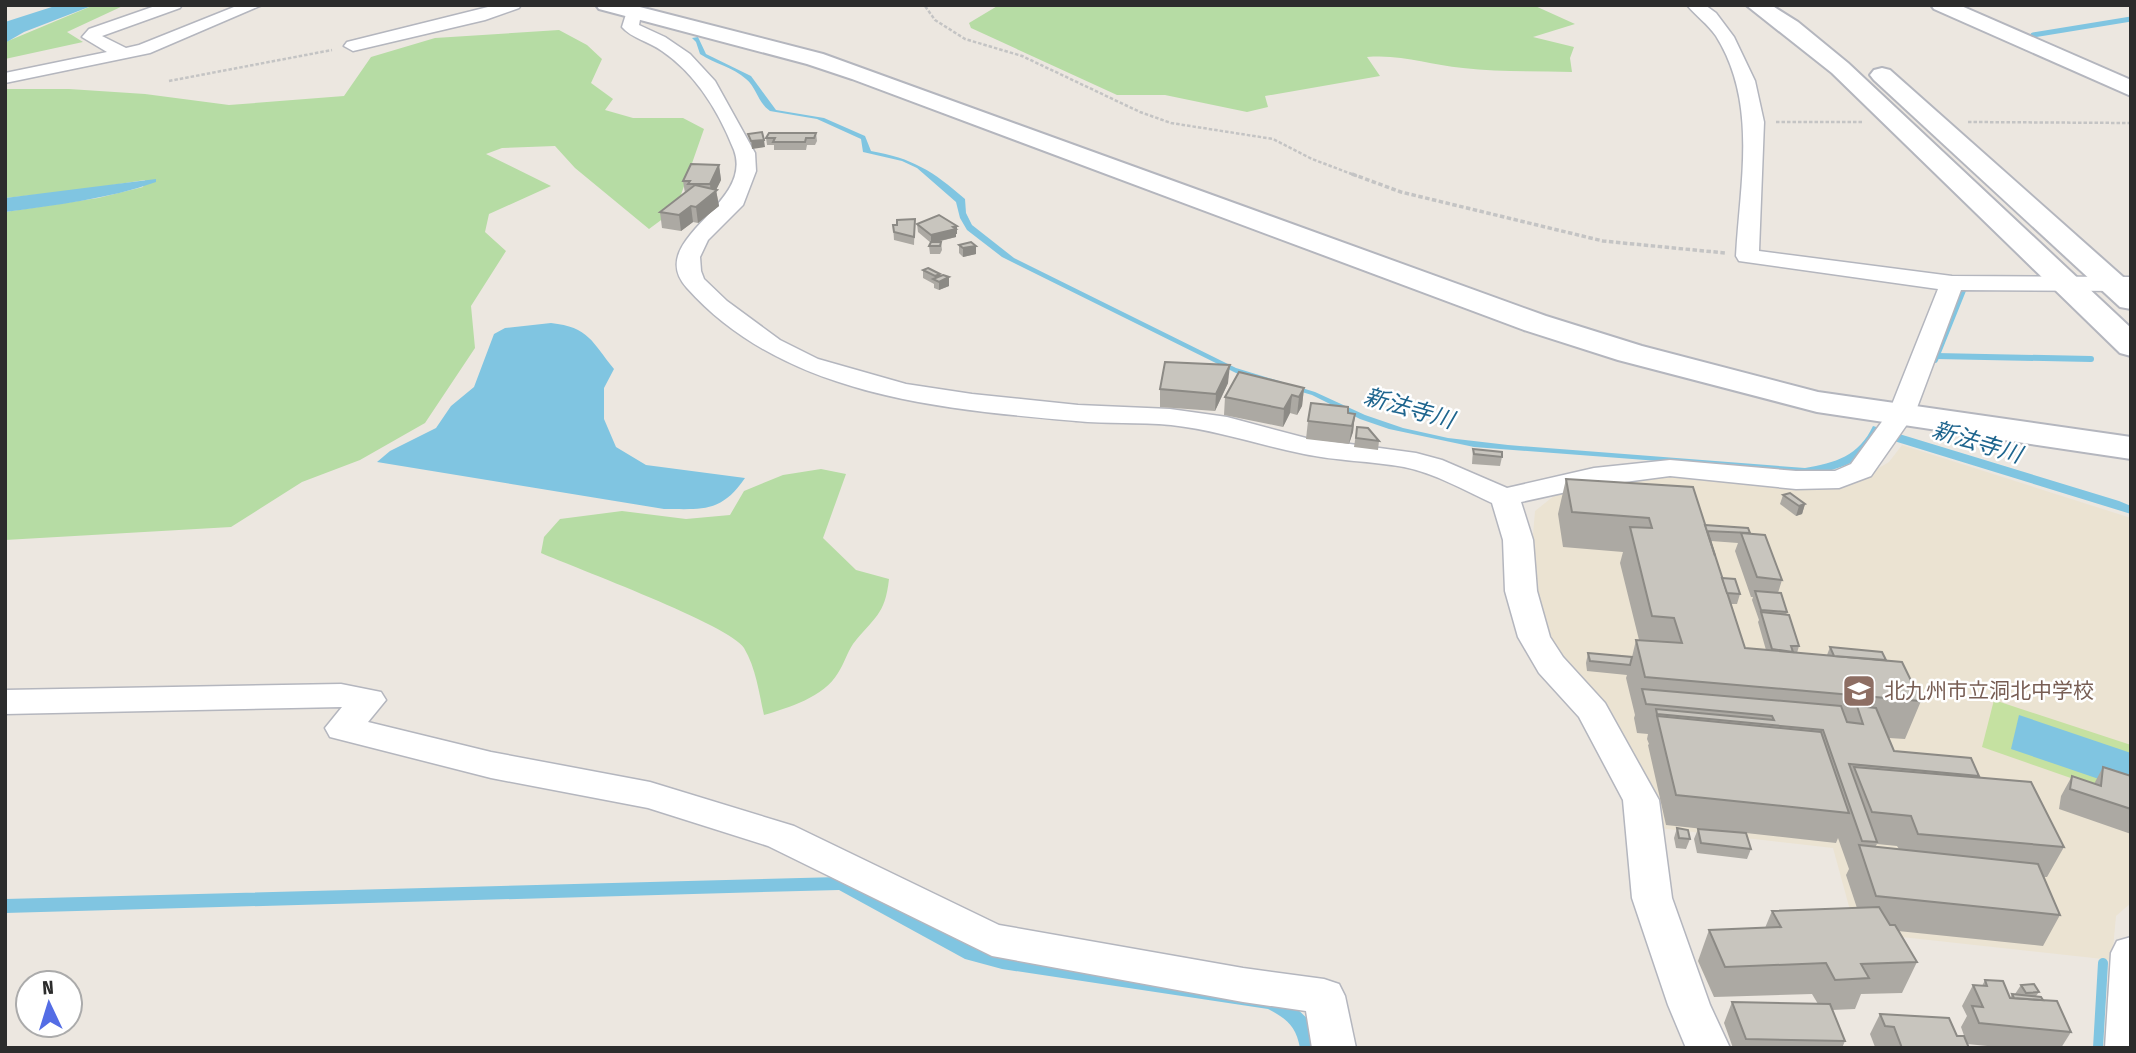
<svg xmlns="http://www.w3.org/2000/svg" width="2136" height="1053" viewBox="0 0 2136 1053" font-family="'Fira Sans Condensed','Noto Sans JP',sans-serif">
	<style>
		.education { fill: #ebe3d2 }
		.green { fill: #b6dca4 }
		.pitch { fill: #c5e1a1 }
		.water { fill: #80c5e1 }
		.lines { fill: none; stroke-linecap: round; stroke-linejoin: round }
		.stream-far2 { stroke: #80c5e1; stroke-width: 5 }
		.stream-far1 { stroke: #80c5e1; stroke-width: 6 }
		.stream { stroke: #80c5e1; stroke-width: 10 }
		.street-casing { stroke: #b4b6be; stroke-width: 3 }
		.secondary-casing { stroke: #b4b6be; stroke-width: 4 }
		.path-far1 { stroke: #c4c4c4; stroke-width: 2.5; stroke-dasharray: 3.5 2; stroke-linecap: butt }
		.path { stroke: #c4c4c4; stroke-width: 3.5; stroke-dasharray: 4.5 2.5; stroke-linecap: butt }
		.street { fill: #fff; fill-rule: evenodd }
		.secondary { fill: #fff; fill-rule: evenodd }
		.wall { fill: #aca9a3; fill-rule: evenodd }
		.shaded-wall { fill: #8c8a85 }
		.building { fill: #c8c5be; stroke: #8c8a85; stroke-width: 2 }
		.labels { text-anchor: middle; stroke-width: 5; stroke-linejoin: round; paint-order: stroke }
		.education-label { font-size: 21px; fill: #785e54; stroke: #fff; text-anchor: start }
		.water-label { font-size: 23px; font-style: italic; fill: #1e658e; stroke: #fff }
	</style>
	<rect width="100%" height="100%" fill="#ece7e0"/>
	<!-- education -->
	<path class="education" d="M1902,445L2131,518V903L2116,916L2112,960L1856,932L1833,848L1659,828L1652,792L1629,746L1602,708L1560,659L1537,608L1532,547L1535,511L1555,495L1575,487L1664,473L1786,484L1850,485L1889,462Z"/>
	<!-- green -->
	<g class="green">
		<path d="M94,5H125L67,32L83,42L5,59V43L8,41Z"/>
		<path d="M999,5H1533L1575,24L1533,37L1574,47L1570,58L1572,72C1536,71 1499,72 1463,68C1429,65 1403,54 1367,57L1380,76L1265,96L1268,107L1247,112L1165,95H1117L971,28L969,23Z"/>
		<path d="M559,30L587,45L602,59L591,83L613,99L605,110L633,118H683L704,129L676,209L649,229L575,168L555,146L502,148L486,154L551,186L489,214L485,232L506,251L471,306L475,348L425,423L360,460L302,482L231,527L5,540V212L98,198L143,187L145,180L80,190L5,198V89H69L145,94L229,105L344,96L371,57L435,38Z"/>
		<path d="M821,469L846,474L823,538L856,570L889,579C885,616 874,617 853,644C847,653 844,664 838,673C824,697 788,708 764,715C759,693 756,668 744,648C732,626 573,567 541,553L544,537L560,519L622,511L686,519L730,515L744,491L783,475Z"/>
	</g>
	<!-- pitch -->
	<path class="pitch" d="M1994,700L2131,745V799L1982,747Z"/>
	<!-- water -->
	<g class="water">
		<path d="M58,5H94L24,32L5,43V22Z"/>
		<path d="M698,37L706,54L751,76L776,110L824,118L865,136L871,151C912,158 933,171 965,199L966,213L972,225L1014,258L1236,368L1315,392L1365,415L1403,428L1448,438L1508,445L1805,468C1835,463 1859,456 1873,426L2119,501L2131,506V514L1881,437C1863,459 1846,468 1818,473L1474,447L1389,429L1360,419L1312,395L1236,373L1002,257L967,230L960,218L956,202L917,168L902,161L863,152L861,139L817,119L770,111C758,103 757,88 746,79C733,67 715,64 700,54L696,42L692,38Z"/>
		<path d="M156,179V182C108,199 56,205 5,212V198Z"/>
		<path d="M551,323C589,327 592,342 614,369L604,388V419L616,447L646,465L745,478C721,513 703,509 664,509L377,462L390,451L436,428L451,406L474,387L494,334L505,328Z"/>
		<path d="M2019,715L2131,753V790L2011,749Z"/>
		<path d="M839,877L922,920L1293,1005L1312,1023L1317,1048H1300C1296,1026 1287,1019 1268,1009L1002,969L965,959L839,890L5,913V899Z"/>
	</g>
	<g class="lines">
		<!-- stream-far2 -->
		<path class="stream-far2" d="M2033,35L2131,19"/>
		<!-- stream-far1 -->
		<g class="stream-far1">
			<path d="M1936,356L2091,359"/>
			<path d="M1935,360L1964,288"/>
		</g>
		<!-- stream -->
		<path class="stream" d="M2098,1048L2103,963"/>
		<defs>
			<g id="street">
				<path d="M158,5H182L180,8L102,36L126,48L139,45L239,5H262L150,53L5,83V73L107,52L82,37L89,29Z"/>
				<path d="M496,5H521L519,8L485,20L353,51L344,46L347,42Z"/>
				<path d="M1687,5H1705L1716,13L1734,37L1755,81L1764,122L1759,251L1952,276L2131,277V291L1961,290L1915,413L1871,476L1839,488L1796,489L1670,476L1594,486L1521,502L1533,540L1537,591L1550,637L1563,657L1605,703L1659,800L1672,898L1710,1005L1730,1048H1686L1668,1005L1632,898L1623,800L1579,717L1539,673L1518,637L1505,591L1503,540L1492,503C1464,490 1434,473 1404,467C1371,461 1337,461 1304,454C1259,445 1217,430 1171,425C1139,422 1107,424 1076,421C941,409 783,396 687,288C643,239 755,206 734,150C719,112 696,74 662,51C650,42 631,38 622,27L627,11H639L641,14L639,25L665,37L690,54L715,81L755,153L756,171L743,205L708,240L700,257L701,271L704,279L727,301L780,340L818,359L906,384L972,394L1078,405L1170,409L1227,417L1306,438L1416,453L1442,460L1507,488L1594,468L1670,460L1796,471H1835L1851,464L1889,412L1938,289L1739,261L1736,256C1740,182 1758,103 1716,36C1708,24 1696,16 1687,5Z"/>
				<path d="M341,684L381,692L386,700L368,722L491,752L650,782L794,826L999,925L1243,968L1324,979L1339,984L1345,996L1356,1048H1312L1306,1011L1243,1002L992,956L768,846L648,808L491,778L330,737L325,728L342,707L5,714V690Z"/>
				<path d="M2131,937V1048H2105L2111,953L2117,941Z"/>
			</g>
			<g id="secondary">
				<path d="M596,5H632L823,54L1546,316L1642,346L1818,392L2131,437V459L1817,412L1618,360L1524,330L852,79L807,64L599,9Z"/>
				<path d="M1746,5H1771L1798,22L1848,63L2131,328V356L2120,353L1832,73Z"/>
				<path d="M1931,5H1959L2131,80V96L1934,9Z"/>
				<path d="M1882,68L1890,70L2131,284V309L2120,307L1874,80L1870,75L1874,70Z"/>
			</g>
		</defs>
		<!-- street casing -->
		<use href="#street" class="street-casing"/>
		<!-- secondary casing -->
		<use href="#secondary" class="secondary-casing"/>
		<!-- path-far1 -->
		<g class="path-far1">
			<path d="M920,5L925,6L935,20L965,39L1022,56L1140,112L1171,123L1273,139L1312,159L1357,176"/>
			<path d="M169,81L332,50"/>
			<path d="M1776,122H1862"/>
			<path d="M1968,122L2131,123"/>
		</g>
		<!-- path -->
		<path class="path" d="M1352,174L1401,192L1603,241L1725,253"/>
		<!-- street -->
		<use href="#street" class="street"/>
		<!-- secondary -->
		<use href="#secondary" class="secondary"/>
	</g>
	<!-- wall -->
	<g class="wall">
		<path d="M816,133L817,141L815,145H807L806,150H774V145H767L766,138Z"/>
		<path d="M719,165L721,180L716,190L719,206L698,223L693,222L681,231L662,228L660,212L685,193L683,181Z"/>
		<path d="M939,215L957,226V234H956V237L937,242H941L942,250L940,254H930L929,246L931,243L918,232L917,224Z"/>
		<path d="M915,219L914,245L894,240L893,225Z"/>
		<path d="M959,245L976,246V254L963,257L959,253Z"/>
		<path d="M923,270L940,276L949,277V286L939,290L934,288V284L923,278Z"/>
		<path d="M1228,383L1215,411L1160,407V389Z"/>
		<path d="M1304,388L1302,406L1297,415L1290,413L1283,427L1224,415L1225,397Z"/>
		<path d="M1355,414L1353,432L1349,444L1306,439L1308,421Z"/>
		<path d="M1357,427L1379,441L1378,450L1354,447Z"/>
		<path d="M1473,449L1502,457L1500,466L1472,464Z"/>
		<path d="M1566,479L1705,525L1750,533L1782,580L1778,593L1787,612L1786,615L1799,646L1797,653L1827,655L1830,647L1886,660L1921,701L1905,739L1889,738L1894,751L1979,776L1978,778L2064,847L2047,877H2043L2060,915L2043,946L1898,931L1917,962L1902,993L1861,994L1855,1009L1832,1010L1845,1041L1842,1048H1733L1724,1023L1732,1002L1818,1004L1812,994L1714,997L1698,961L1709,930L1765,928L1772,911L1857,908L1846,875L1849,869L1838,838L1836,843L1746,833L1751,849L1747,859L1697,853L1694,839L1698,829L1741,833L1666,825L1648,745L1649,744L1647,739L1648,734L1637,733L1634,718L1635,715L1626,678L1627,675L1587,671L1586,663L1588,653L1632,657L1636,640H1639L1620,563L1623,552L1563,547L1558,514ZM1711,541L1738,543L1735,551L1751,597H1753L1752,600L1759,620L1758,622L1766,650L1745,648L1731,604H1737L1740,594L1722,578ZM1877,844L1897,846L1899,849L1875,847Z"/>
		<path d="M1783,495L1805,504L1802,514L1796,516L1780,504Z"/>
		<path d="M2103,767L2131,776V834L2059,809L2061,796L2072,776L2094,784Z"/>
		<path d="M1677,828L1690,839L1686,849L1676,848L1674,838Z"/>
		<path d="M1985,980L2010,998L2012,994H2015L2021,985L2039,992L2036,996L2043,1000L2071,1032L2061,1048H2008L1967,1044L1961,1027L1967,1016L1962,1006L1973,985L1982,986Z"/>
		<path d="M1880,1014L1957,1036L1969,1048L1875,1047L1870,1034Z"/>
	</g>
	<!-- shaded-wall -->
	<g class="shaded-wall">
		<path d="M764,140L765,147L752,149L751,141Z"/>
		<path d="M719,165L721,180L716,190L719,206L698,223L696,207L711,195L710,184Z"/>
		<path d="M691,206L693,222L681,231L679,215Z"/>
		<path d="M957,226V234H956V237L931,243V235Z"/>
		<path d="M976,246V254L963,257V248Z"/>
		<path d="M940,274V281L949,277V286L939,290V282L935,280V276Z"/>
		<path d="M1230,365L1228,383L1215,411L1216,394Z"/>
		<path d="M1304,388L1302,406L1297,415L1299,397Z"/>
		<path d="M1292,395L1290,413L1283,427L1284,409Z"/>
		<path d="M1355,414L1353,432L1349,444L1352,426Z"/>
		<path d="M1805,504L1802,514L1796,516L1799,506Z"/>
	</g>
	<!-- building -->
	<g class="building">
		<path d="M762,132L764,140L751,141L748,134Z"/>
		<path d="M769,133H816L814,138H806L805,142H773L775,138H766Z"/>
		<path d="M691,164L719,165L710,184H688L690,181H683Z"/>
		<path d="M695,185L717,190L696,207L691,206L679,215L660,212Z"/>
		<path d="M939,215L957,226L953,227L956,229L931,235L917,224Z"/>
		<path d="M915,219L914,237L894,232L893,225H897V220Z"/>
		<path d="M931,242H941L940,246H929Z"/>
		<path d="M971,242L976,246L963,248L959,245Z"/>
		<path d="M928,268L940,274L935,276L923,270Z"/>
		<path d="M943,275L949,277L939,282L933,279Z"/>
		<path d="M1165,362L1230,365L1216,394L1160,389Z"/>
		<path d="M1239,372L1304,388L1299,397L1292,395L1284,409L1225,397Z"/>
		<path d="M1311,403L1348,407V413L1355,414L1352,426L1308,421Z"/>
		<path d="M1357,427L1368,428L1379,441L1356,438Z"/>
		<path d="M1473,449L1502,452V457L1474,454Z"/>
		<path d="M1566,479L1693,487L1745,648L1902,662L1921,701L1645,677L1636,640L1682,643L1674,618L1652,616L1630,527L1652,528L1649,518L1572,512Z"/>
		<path d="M1790,493L1805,504L1799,506L1783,495Z"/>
		<path d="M1705,525L1748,528L1750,533L1707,531L1715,556Z"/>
		<path d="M1741,533L1765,535L1782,580L1757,577Z"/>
		<path d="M1722,578L1735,579L1740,594L1727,593Z"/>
		<path d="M1755,591L1781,593L1787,612L1761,610Z"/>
		<path d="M1761,612L1789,615L1799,646H1791L1793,652L1772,649Z"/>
		<path d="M1830,647L1882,652L1886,660L1834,656Z"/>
		<path d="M1588,653L1632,657L1630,665L1590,661Z"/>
		<path d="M1642,689L1841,706L1847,722L1863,724L1857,706L1876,708L1894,751L1971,758L1979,776L1849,764L1877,842L1862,841L1823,730L1657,714L1656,709L1774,720L1772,716L1646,704Z"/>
		<path d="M1657,716L1821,732L1849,813L1676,795Z"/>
		<path d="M1854,767L2031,782L2064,847L1918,834L1911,816L1872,812Z"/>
		<path d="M2103,767L2131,776V809L2070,789L2072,776L2101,786Z"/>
		<path d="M1677,828L1688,830L1690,839L1679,838Z"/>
		<path d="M1698,829L1746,833L1751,849L1701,843Z"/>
		<path d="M1859,845L2038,864L2060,915L1876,896Z"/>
		<path d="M1879,907L1890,925H1895L1917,962L1861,964L1869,978L1835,980L1826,963L1725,967L1709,930L1781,927L1772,911Z"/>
		<path d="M1985,980L2003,981L2010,998L2057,1001L2071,1032L1979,1023L1972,1006L1983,1007L1973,985L1987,986Z"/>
		<path d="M2034,984L2039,992L2026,993L2021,985Z"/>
		<path d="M2012,994L2041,997L2043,1000L2014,998Z"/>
		<path d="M1732,1002L1830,1004L1845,1041L1746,1039Z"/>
		<path d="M1880,1014L1949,1018L1957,1036H1964L1969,1048H1902L1894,1027L1885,1026Z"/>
	</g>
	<!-- icons -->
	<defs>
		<symbol id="school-square" viewBox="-11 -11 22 22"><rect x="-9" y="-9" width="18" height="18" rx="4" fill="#8d6e63" stroke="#fff"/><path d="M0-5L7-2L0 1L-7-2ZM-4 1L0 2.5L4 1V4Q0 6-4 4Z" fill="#fff"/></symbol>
	</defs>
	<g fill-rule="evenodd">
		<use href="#school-square" x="1840" y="672" width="38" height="38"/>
	</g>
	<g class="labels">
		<!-- education labels -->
		<g class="education-label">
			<text x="1884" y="698">北九州市立洞北中学校</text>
		</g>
		<!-- water labels -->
		<g class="water-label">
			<text transform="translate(1409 408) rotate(16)" y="8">新法寺川</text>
			<text transform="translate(1977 442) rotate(17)" y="8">新法寺川</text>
		</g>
	</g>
	<!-- border -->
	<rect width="2136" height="1053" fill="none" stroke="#2c2c2c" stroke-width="14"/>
	<!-- north arrow -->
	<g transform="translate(49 1004) rotate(356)"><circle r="33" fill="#ffffff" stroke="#ababab" stroke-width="2"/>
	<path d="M0-5L12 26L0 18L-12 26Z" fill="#546de5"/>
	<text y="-10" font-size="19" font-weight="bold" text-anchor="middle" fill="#2c2c2c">N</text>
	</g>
</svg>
